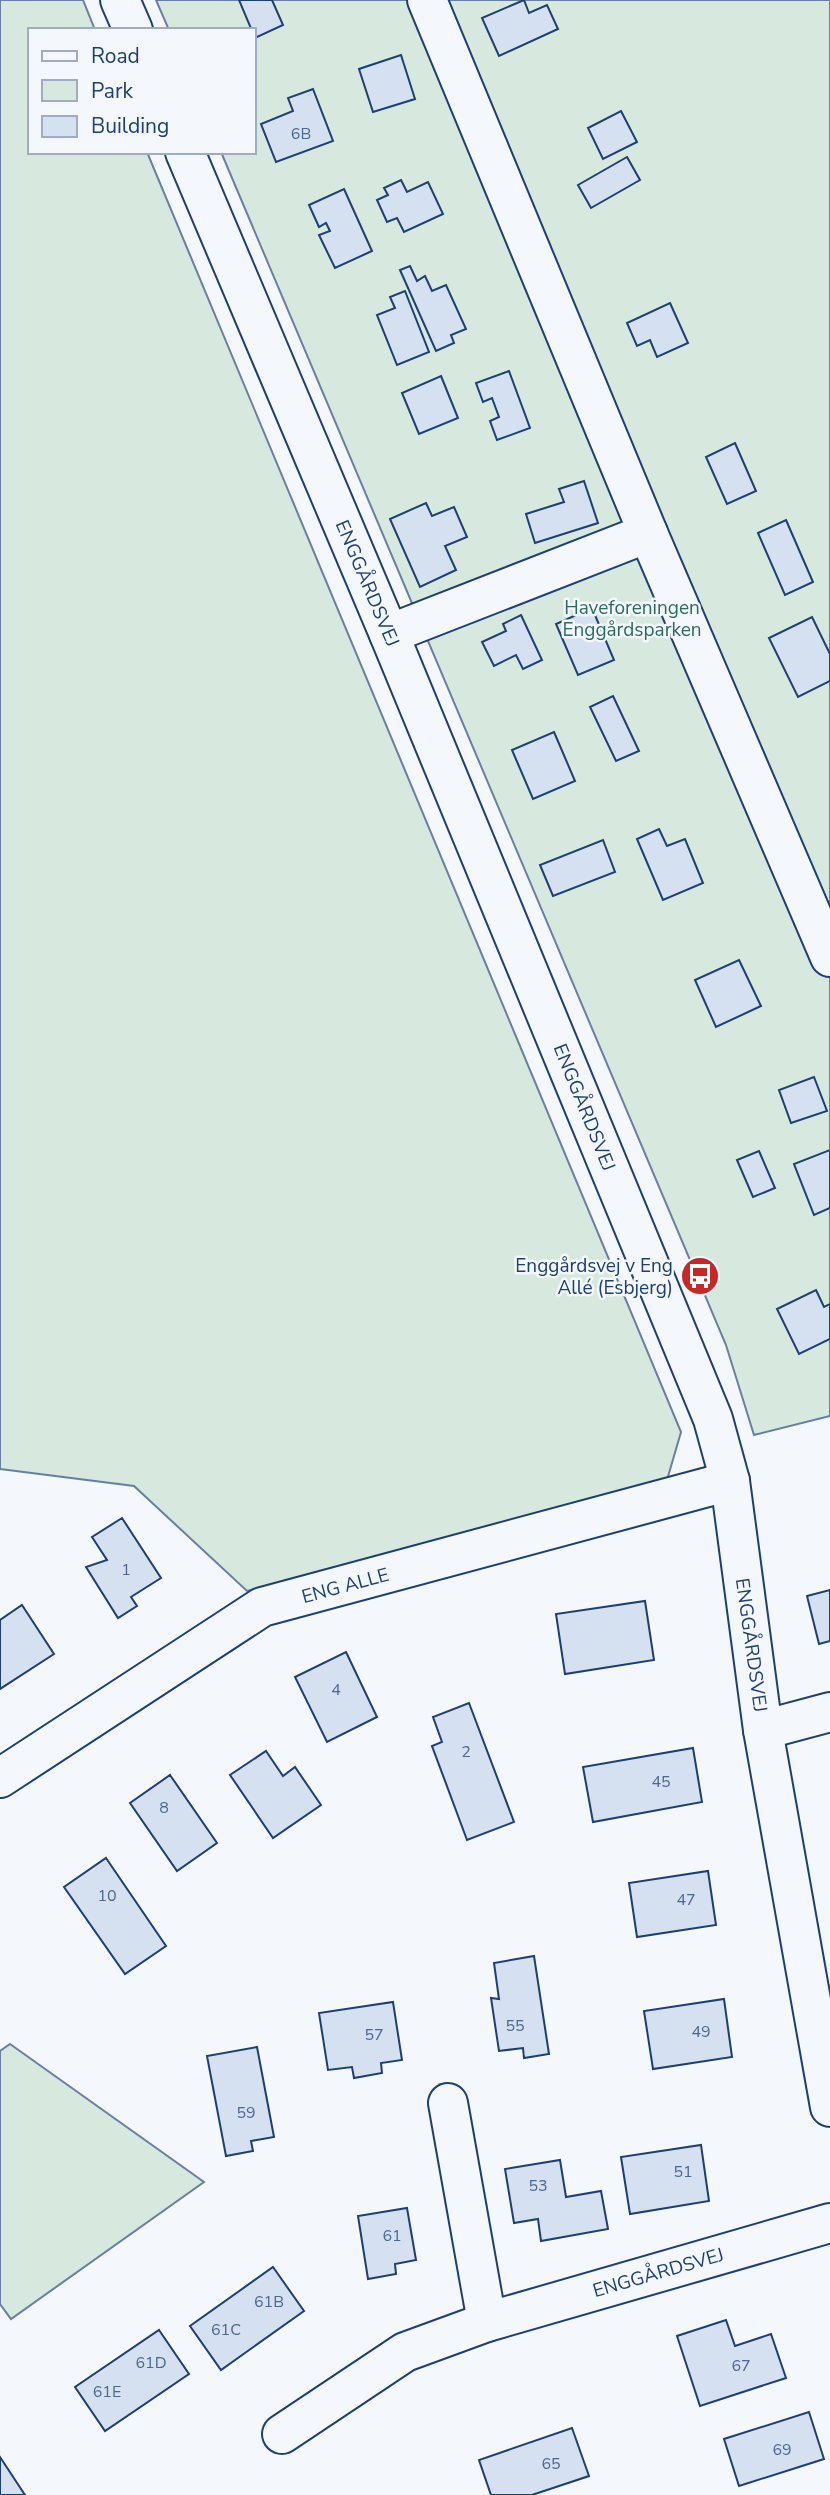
<svg xmlns="http://www.w3.org/2000/svg" width="830" height="2495" viewBox="0 0 830 2495" font-family="'Nunito Sans',sans-serif">
	<style>
		.green { fill: #d7e8df; stroke: #687fa3; stroke-width: 2 }
		.building { fill: #d5e0f0; stroke: #1d3f73; stroke-width: 2 }
		.lines { fill: none; stroke-linecap: round; stroke-linejoin: round }
		.minor-casing { stroke: #1d3f73; stroke-width: 42 }
		.minor { stroke: #f4f7fb; stroke-width: 38 }
		.labels { text-anchor: middle; stroke-width: 5; stroke-linejoin: round; paint-order: stroke }
		.number-label { font-size: 16px; fill: #4b6792 }
		.street-label { font-size: 19px; fill: #1d3f73; stroke: #f4f7fb }
		.park-label { font-size: 19px; fill: #2c6c60; stroke: #f4f7fb }
		.poi-label { font-size: 19px; fill: #1d3f73; stroke: #f4f7fb; text-anchor: end }
	</style>
	<rect width="100%" height="100%" fill="#f4f7fb"/>
	<!-- green -->
	<g class="green">
		<path d="M0,0H83L95,30H30V152H147L681,1432L667,1480L247,1591L134,1486L0,1469Z"/>
		<path d="M156,0H830V1416L754,1435L726,1345L221,152H254V30H169Z"/>
		<path d="M10,2044L204,2182L11,2319L0,2304V2051Z"/>
	</g>
	<!-- building -->
	<g class="building">
		<path d="M239,0H272L283,25L255,38Z"/>
		<path d="M524,0L529,13L547,5L558,29L499,56L482,18Z"/>
		<path d="M401,55L415,99L373,112L359,69Z"/>
		<path d="M313,89L333,141L276,162L261,124L293,111L288,98Z"/>
		<path d="M621,111L637,142L603,159L588,128Z"/>
		<path d="M627,157L640,180L591,208L578,185Z"/>
		<path d="M401,180L407,192L428,182L443,214L404,232L397,218L387,222L377,200L388,195L384,188Z"/>
		<path d="M344,189L372,251L335,268L319,235L330,231L326,223L319,227L309,205Z"/>
		<path d="M410,266L417,281L425,276L432,291L446,285L466,329L451,335L454,343L436,351L400,270Z"/>
		<path d="M405,291L429,352L397,365L377,315L395,308L390,297Z"/>
		<path d="M670,303L688,343L657,357L650,340L637,346L627,323Z"/>
		<path d="M509,371L530,428L497,440L490,421L499,417L492,398L483,402L476,383Z"/>
		<path d="M441,376L458,418L419,434L402,393Z"/>
		<path d="M735,443L756,491L727,504L706,457Z"/>
		<path d="M584,481L598,523L535,543L526,514L564,502L559,489Z"/>
		<path d="M426,503L432,516L454,507L467,537L445,546L456,570L420,587L390,519Z"/>
		<path d="M786,520L813,582L785,595L758,533Z"/>
		<path d="M592,608L614,660L578,675L556,624Z"/>
		<path d="M521,615L542,660L523,669L516,655L494,666L482,642L506,631L503,624Z"/>
		<path d="M812,617L830,654V681L798,697L769,638Z"/>
		<path d="M613,696L639,751L616,761L590,707Z"/>
		<path d="M554,732L575,781L533,799L512,750Z"/>
		<path d="M659,829L667,846L685,839L703,883L663,900L637,839Z"/>
		<path d="M603,840L615,872L553,896L540,865Z"/>
		<path d="M739,960L761,1006L716,1027L695,980Z"/>
		<path d="M814,1077L827,1111L791,1123L779,1090Z"/>
		<path d="M830,1150V1208L814,1215L794,1164Z"/>
		<path d="M759,1151L775,1188L753,1197L737,1160Z"/>
		<path d="M816,1290L824,1307L830,1304V1339L799,1354L777,1309Z"/>
		<path d="M122,1518L161,1578L131,1597L137,1606L118,1618L86,1567L107,1560L92,1537Z"/>
		<path d="M830,1590V1641L819,1644L807,1596Z"/>
		<path d="M645,1601L654,1660L565,1674L556,1614Z"/>
		<path d="M22,1605L54,1654L0,1689V1620Z"/>
		<path d="M346,1652L377,1717L327,1742L295,1677Z"/>
		<path d="M469,1703L514,1822L467,1840L432,1746L442,1742L433,1717Z"/>
		<path d="M693,1748L702,1802L593,1822L583,1767Z"/>
		<path d="M266,1751L283,1776L295,1767L321,1805L273,1838L230,1775Z"/>
		<path d="M170,1775L217,1843L177,1871L130,1803Z"/>
		<path d="M106,1858L166,1946L125,1974L64,1887Z"/>
		<path d="M708,1871L716,1925L637,1937L629,1883Z"/>
		<path d="M534,1956L549,2054L524,2058L523,2048L499,2051L491,1998L499,1999L494,1963Z"/>
		<path d="M724,1999L732,2057L653,2069L644,2011Z"/>
		<path d="M393,2002L402,2060L381,2063L382,2073L354,2078L352,2067L328,2070L319,2013Z"/>
		<path d="M257,2047L274,2137L251,2141L253,2151L226,2156L207,2056Z"/>
		<path d="M701,2145L709,2201L630,2214L621,2157Z"/>
		<path d="M560,2160L566,2197L601,2191L608,2229L541,2241L538,2219L514,2223L505,2169Z"/>
		<path d="M407,2208L416,2260L395,2264L396,2274L368,2279L358,2216Z"/>
		<path d="M273,2267L304,2311L221,2370L190,2326Z"/>
		<path d="M726,2320L735,2346L771,2334L786,2378L700,2406L677,2336Z"/>
		<path d="M159,2330L189,2374L105,2431L75,2387Z"/>
		<path d="M809,2412L824,2459L739,2486L724,2439Z"/>
		<path d="M572,2428L589,2476L532,2495H491L479,2460Z"/>
		<path d="M0,2457L25,2495H0Z"/>
	</g>
	<g class="lines">
		<defs>
			<g id="minor">
				<path d="M120,0L133,30"/>
				<path d="M427,0L648,533L830,957"/>
				<path d="M185,152L389,634L713,1419L730,1481L763,1730L830,2107"/>
				<path d="M389,634L648,533"/>
				<path d="M763,1730L830,1712"/>
				<path d="M0,1778L262,1607L730,1481"/>
				<path d="M448,2103L487,2322"/>
				<path d="M282,2434L405,2352L487,2322L830,2223"/>
			</g>
		</defs>
		<!-- minor casing -->
		<use href="#minor" class="minor-casing"/>
		<!-- minor -->
		<use href="#minor" class="minor"/>
	</g>
	<!-- icons -->
	<defs>
		<symbol id="bus-disc" viewBox="-11 -11 22 22"><circle r="9.5" fill="#c62828" stroke="#f4f7fb"/><path d="M-5-6H5V4H4V6H2V4H-2V6H-4V4H-5ZM-3.5-4V0h7V-4ZM-3.5 1.2v1.5H-2V1.2ZM2 1.2v1.5H3.5V1.2Z" fill="#fff"/></symbol>
	</defs>
	<g fill-rule="evenodd">
		<use href="#bus-disc" x="678" y="1254" width="44" height="44"/>
	</g>
	<g class="labels">
		<!-- number labels -->
		<g class="number-label">
			<text x="301" y="139">6B</text>
			<text x="126" y="1575">1</text>
			<text x="336" y="1695">4</text>
			<text x="466" y="1757">2</text>
			<text x="661" y="1787">45</text>
			<text x="164" y="1813">8</text>
			<text x="107" y="1901">10</text>
			<text x="686" y="1905">47</text>
			<text x="515" y="2031">55</text>
			<text x="701" y="2037">49</text>
			<text x="374" y="2040">57</text>
			<text x="246" y="2118">59</text>
			<text x="683" y="2177">51</text>
			<text x="538" y="2191">53</text>
			<text x="392" y="2241">61</text>
			<text x="269" y="2307">61B</text>
			<text x="226" y="2335">61C</text>
			<text x="151" y="2368">61D</text>
			<text x="741" y="2371">67</text>
			<text x="107" y="2397">61E</text>
			<text x="782" y="2455">69</text>
			<text x="551" y="2469">65</text>
		</g>
		<!-- street labels -->
		<g class="street-label">
			<text transform="translate(368 583) rotate(67)" y="7">ENGGÅRDSVEJ</text>
			<text transform="translate(585 1107) rotate(68)" y="7">ENGGÅRDSVEJ</text>
			<text transform="translate(345 1585) rotate(-15)" y="7">ENG ALLE</text>
			<text transform="translate(752 1645) rotate(82)" y="7">ENGGÅRDSVEJ</text>
			<text transform="translate(658 2272) rotate(-16)" y="7">ENGGÅRDSVEJ</text>
		</g>
		<!-- park labels -->
		<g class="park-label">
			<text x="632" y="614">Haveforeningen<tspan x="632" dy="22">Enggårdsparken</tspan></text>
		</g>
		<!-- poi labels -->
		<g class="poi-label">
			<text x="673" y="1272">Enggårdsvej v Eng<tspan x="673" dy="22">Allé (Esbjerg)</tspan></text>
		</g>
	</g>
	<!-- legend -->
	<rect x="28" y="28" width="228" height="126" fill="#f4f7fb" stroke="#9eadc5" stroke-width="2"/>
	<rect x="42" y="51" width="35" height="10" fill="#f4f7fb" stroke="#9eadc5" stroke-width="2"/>
	<text x="91" y="63" font-size="21" fill="#1d3f73">Road</text>
	<rect x="42" y="80" width="35" height="21" fill="#d7e8df" stroke="#9eadc5" stroke-width="2"/>
	<text x="91" y="98" font-size="21" fill="#1d3f73">Park</text>
	<rect x="42" y="116" width="35" height="21" fill="#d5e0f0" stroke="#9eadc5" stroke-width="2"/>
	<text x="91" y="133" font-size="21" fill="#1d3f73">Building</text>
</svg>
